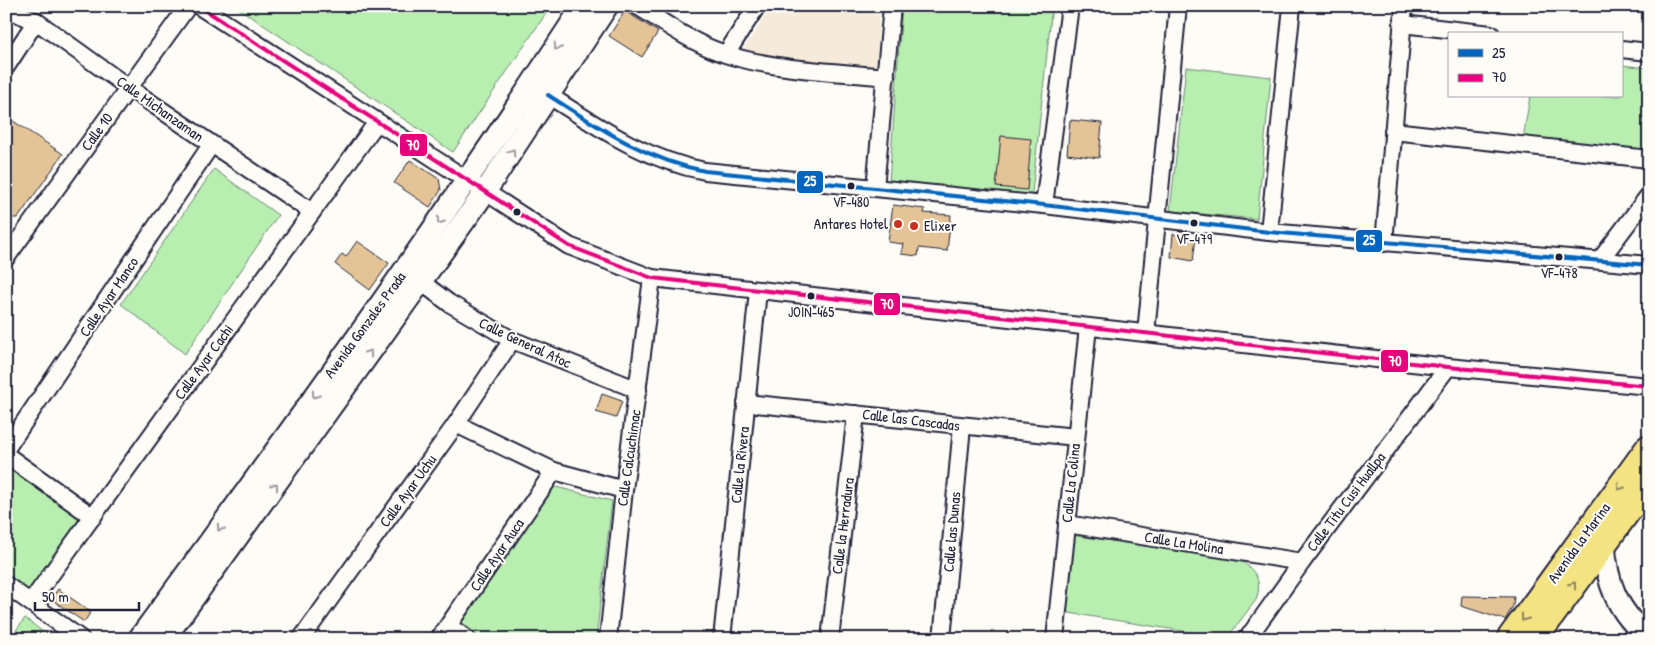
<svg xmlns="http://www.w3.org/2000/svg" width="1655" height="645" viewBox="0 0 1655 645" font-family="'Patrick Hand',sans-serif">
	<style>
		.built { fill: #f6ebda }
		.green { fill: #b8eeb0; stroke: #6d8876 }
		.building { fill: #e4c497; stroke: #22223b }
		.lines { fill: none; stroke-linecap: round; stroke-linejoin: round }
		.minor-casing { stroke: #22223b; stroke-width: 20 }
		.tertiary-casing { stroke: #22223b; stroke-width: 25 }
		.primary-casing { stroke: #22223b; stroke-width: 30 }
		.minor { stroke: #fdfcf7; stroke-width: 16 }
		.tertiary { stroke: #fdfcf7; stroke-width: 21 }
		.primary { stroke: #f4e382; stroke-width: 26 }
		.bus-1-casing { stroke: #fdfcf7; stroke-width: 8 }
		.bus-2-casing { stroke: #fdfcf7; stroke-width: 8 }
		.bus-1 { stroke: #0065bd; stroke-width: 4 }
		.bus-2 { stroke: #e5007d; stroke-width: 4 }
		.oneway { stroke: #9a9aa2 }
		.oneway2 { stroke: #8b825e }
		.bus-dot { fill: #22223b; stroke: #fdfcf7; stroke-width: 2 }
		.poi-dot { fill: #c8321e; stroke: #fdfcf7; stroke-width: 2 }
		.labels { text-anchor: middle; stroke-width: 4; stroke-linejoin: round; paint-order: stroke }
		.bus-label { font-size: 14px; fill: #22223b; stroke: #fdfcf7 }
		.street-label { font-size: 15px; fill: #22223b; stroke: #fdfcf7 }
		.poi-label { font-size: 15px; fill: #22223b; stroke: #fdfcf7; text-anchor: end }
		.line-badge { stroke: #fdfcf7; stroke-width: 2 }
		.badge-label { font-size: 14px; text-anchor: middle; font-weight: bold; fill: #fff }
	</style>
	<rect width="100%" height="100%" fill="#fdfcf7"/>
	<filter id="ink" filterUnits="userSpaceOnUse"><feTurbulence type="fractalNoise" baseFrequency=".02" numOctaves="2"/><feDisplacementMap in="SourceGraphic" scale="10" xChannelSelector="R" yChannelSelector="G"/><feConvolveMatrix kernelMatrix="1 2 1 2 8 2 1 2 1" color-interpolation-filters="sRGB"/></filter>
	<g filter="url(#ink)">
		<!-- built -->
		<path class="built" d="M772,6H880L876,69L761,57L742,51Z"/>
		<!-- green -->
		<g class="green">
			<path d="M235,6H551L453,152Z"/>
			<path d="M902,6H1052L1031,202L889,182Z"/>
			<path d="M1621,65L1649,68V152L1523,139L1530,96H1621Z"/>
			<path d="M1186,67L1271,77L1257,219L1170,211Z"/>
			<path d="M214,169L278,215L185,354L121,304Z"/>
			<path d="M6,467L80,519L25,594L6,581Z"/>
			<path d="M552,486L612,501L596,639H472L468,637L458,622Z"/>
			<path d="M1071,535L1239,560C1255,569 1263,581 1256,600L1227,638L1063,612Z"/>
			<path d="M25,618L52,639H10Z"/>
		</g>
		<!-- building -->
		<g class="building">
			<path d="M625,11L658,32L642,57L609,36Z"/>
			<path d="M10,119L63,154L18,218H6V125Z"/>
			<path d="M1070,120L1102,123L1099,158L1067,154Z"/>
			<path d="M1001,136L1031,139L1027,190L996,187Z"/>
			<path d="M410,160L439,179L441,190L430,207L394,183Z"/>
			<path d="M893,205L925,209L924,213L951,215L947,251L919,248L918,256L901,254L903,244L888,242Z"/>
			<path d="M1173,234L1196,238L1193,261L1171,257Z"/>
			<path d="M357,241L389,263L370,290L335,264L342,254L346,257Z"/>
			<path d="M602,394L622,401L616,418L596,412Z"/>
			<path d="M58,589L91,612L84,622L51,599Z"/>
			<path d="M1462,596L1514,597L1513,606L1505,620L1461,606Z"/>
		</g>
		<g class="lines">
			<defs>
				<g id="minor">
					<path d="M199,6L569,246L652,278L1448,367L1649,386"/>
					<path d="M637,6C662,21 689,41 717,51C766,70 834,71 886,77"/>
					<path d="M6,9L36,21L129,88L312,212"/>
					<path d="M1402,24L1491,34"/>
					<path d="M1621,49L1649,52"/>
					<path d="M726,54L757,6"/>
					<path d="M6,67L36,21"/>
					<path d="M548,95C598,127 646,160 705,171L1044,205L1269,232L1649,265"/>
					<path d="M1393,131L1649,159"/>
					<path d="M875,188L892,6"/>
					<path d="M1044,205L1070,6"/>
					<path d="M1269,232L1292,6"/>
					<path d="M1384,243L1404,6"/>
					<path d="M6,258L188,6"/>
					<path d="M1600,260L1649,195"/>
					<path d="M420,281L449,303L512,340L638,390"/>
					<path d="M1146,333L1178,6"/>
					<path d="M746,403L1076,437"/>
					<path d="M456,424L554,471L624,490"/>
					<path d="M6,449L211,145"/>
					<path d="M6,455L93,517"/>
					<path d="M1067,524L1302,562"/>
					<path d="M6,585L81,639"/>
					<path d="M31,602L377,122"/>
					<path d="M449,626L467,639"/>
					<path d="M301,639L456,424L512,340"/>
					<path d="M439,639L554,471"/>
					<path d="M608,639L624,490L652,278"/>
					<path d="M722,639L758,291"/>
					<path d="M830,639L856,414"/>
					<path d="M942,639L962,426"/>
					<path d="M1055,639L1088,327"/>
					<path d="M1247,639L1302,562L1448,367"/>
				</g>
				<g id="tertiary">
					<path d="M1604,542C1606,581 1617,613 1649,637"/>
					<path d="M139,639C291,431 443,222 583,6"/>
					<path d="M164,639L485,192L607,6"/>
				</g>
				<g id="primary">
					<path d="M1510,639L1649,448"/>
					<path d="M1534,639L1649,481"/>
				</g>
			</defs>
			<!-- minor casing -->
			<use href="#minor" class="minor-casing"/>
			<!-- tertiary casing -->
			<use href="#tertiary" class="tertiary-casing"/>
			<!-- primary casing -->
			<use href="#primary" class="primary-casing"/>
			<!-- minor -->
			<use href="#minor" class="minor"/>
			<!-- tertiary -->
			<use href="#tertiary" class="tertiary"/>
			<!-- primary -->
			<use href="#primary" class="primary"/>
			<defs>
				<path id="bus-1" d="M548,95C598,127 646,160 705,171L1044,205L1269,232L1649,265"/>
				<path id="bus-2" d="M199,6L569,246L652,278L1448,367L1649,386"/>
			</defs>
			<!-- bus-1 casing -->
			<use href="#bus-1" class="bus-1-casing"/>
			<!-- bus-2 casing -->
			<use href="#bus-2" class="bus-2-casing"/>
			<!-- bus-1 -->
			<use href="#bus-1" class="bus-1"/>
			<!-- bus-2 -->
			<use href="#bus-2" class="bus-2"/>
		</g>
		<!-- one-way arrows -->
		<defs><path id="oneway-chevron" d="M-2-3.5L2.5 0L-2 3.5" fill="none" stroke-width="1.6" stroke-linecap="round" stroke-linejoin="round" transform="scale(1.25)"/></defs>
		<g class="oneway">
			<use href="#oneway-chevron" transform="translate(557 47) rotate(123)"/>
			<use href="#oneway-chevron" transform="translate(512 152) rotate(-57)"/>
			<use href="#oneway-chevron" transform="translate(440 221) rotate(126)"/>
			<use href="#oneway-chevron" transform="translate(369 353) rotate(-55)"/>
			<use href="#oneway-chevron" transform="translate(315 395) rotate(125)"/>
			<use href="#oneway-chevron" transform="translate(275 486) rotate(-54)"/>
			<use href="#oneway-chevron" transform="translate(220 528) rotate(126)"/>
		</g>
		<g class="oneway2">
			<use href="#oneway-chevron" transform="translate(1620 487) rotate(126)"/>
			<use href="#oneway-chevron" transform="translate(1573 585) rotate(-54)"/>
			<use href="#oneway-chevron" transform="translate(1524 618) rotate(126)"/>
		</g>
	</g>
	<!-- markers -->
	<g class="bus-dot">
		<circle cx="851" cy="186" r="4.5"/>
		<circle cx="517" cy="212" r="4.5"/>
		<circle cx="1194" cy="223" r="4.5"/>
		<circle cx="1559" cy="257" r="4.5"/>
		<circle cx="811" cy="296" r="4.5"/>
	</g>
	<g class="poi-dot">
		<circle cx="898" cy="224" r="5"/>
		<circle cx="914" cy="226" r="5"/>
	</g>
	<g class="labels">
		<!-- bus labels -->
		<g class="bus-label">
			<text x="851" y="207">VF-480</text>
			<text x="1194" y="244">VF-479</text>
			<text x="1559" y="278">VF-478</text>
			<text x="811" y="317">JOIN-465</text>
		</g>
		<!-- street labels -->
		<g class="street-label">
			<text transform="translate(160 109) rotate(35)" y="5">Calle Michanzaman</text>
			<text transform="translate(97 132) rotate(-54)" y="5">Calle 10</text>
			<text transform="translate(109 297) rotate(-56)" y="5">Calle Ayar Manco</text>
			<text transform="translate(365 325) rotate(-54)" y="5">Avenida Gonzales Prada</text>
			<text transform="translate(525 343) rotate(25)" y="5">Calle General Atoc</text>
			<text transform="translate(204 362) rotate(-54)" y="5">Calle Ayar Cachi</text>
			<text transform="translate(911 420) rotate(7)" y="5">Calle las Cascadas</text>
			<text transform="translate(629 458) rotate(-82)" y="5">Calle Calcuchimac</text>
			<text transform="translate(740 465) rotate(-84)" y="5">Calle la Rivera</text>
			<text transform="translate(1071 483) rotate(-84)" y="5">Calle La Colina</text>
			<text transform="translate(408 491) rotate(-54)" y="5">Calle Ayar Uchu</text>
			<text transform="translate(1346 502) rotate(-53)" y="5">Calle Titu Cusi Huallpa</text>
			<text transform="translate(843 526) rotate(-83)" y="5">Calle la Herradura</text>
			<text transform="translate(952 532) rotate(-85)" y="5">Calle las Dunas</text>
			<text transform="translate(1184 543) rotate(9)" y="5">Calle La Molina</text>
			<text transform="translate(1579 543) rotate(-54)" y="5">Avenida la Marina</text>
			<text transform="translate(497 555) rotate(-56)" y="5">Calle Ayar Auca</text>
		</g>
		<!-- poi labels -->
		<g class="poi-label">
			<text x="888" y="229">Antares Hotel</text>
			<text x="924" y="231" text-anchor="start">Elixer</text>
		</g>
	</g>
	<g class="line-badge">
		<rect x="399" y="133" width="29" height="24" rx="5" fill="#e5007d"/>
		<rect x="796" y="170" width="28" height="24" rx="5" fill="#0065bd"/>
		<rect x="1355" y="229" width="28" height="24" rx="5" fill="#0065bd"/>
		<rect x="873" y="292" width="28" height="24" rx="5" fill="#e5007d"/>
		<rect x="1380" y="349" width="29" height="24" rx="5" fill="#e5007d"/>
	</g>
	<g class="badge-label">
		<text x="413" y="150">70</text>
		<text x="810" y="186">25</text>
		<text x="1369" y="245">25</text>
		<text x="887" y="309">70</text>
		<text x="1395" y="366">70</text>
	</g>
	<!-- margin -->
	<rect width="1655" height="645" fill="none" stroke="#fdfcf7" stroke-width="25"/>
	<rect x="12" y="12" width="1630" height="620" fill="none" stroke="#22223b" stroke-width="2" filter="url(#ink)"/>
	<!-- legend -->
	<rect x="1448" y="32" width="175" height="65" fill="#fdfcf7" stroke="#a5a5ac"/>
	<rect x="1458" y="49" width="25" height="8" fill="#0065bd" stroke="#a5a5ac"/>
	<text x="1492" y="58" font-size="15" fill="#22223b">25</text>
	<rect x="1458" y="74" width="25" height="8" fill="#e5007d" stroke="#a5a5ac"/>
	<text x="1492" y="82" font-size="15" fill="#22223b">70</text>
	<!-- scale -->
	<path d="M35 602v8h104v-8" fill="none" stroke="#22223b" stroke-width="2.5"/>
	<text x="42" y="602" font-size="15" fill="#22223b" stroke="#fdfcf7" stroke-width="4" paint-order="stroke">50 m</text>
</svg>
